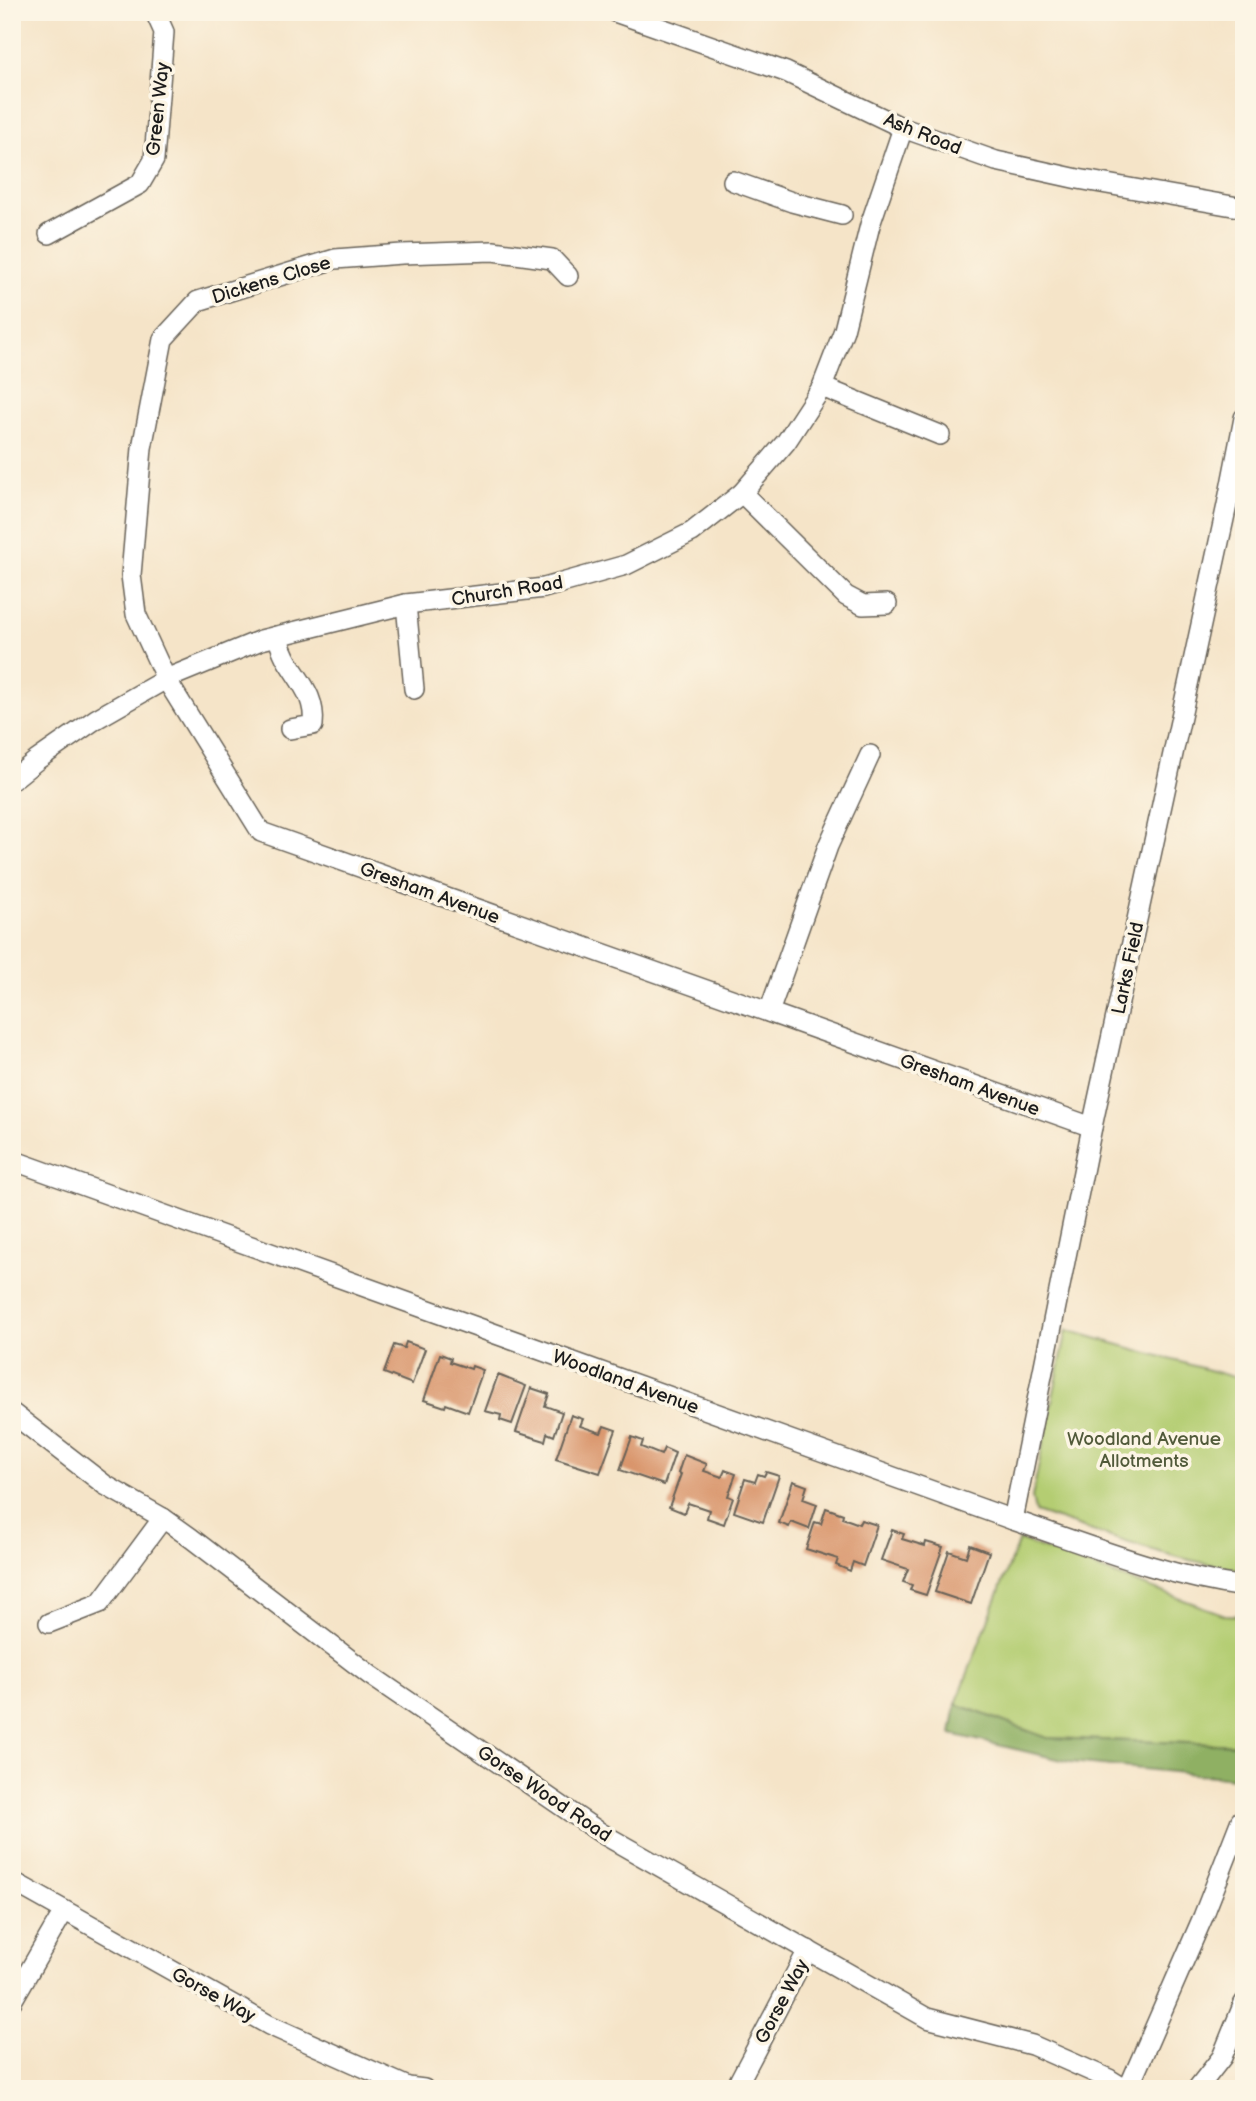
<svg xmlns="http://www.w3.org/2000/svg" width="1256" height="2101" viewBox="0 0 1256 2101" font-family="'Balsamiq Sans',sans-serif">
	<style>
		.green { fill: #b4cd72; stroke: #687447; stroke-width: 2 }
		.forest { fill: #8fb064; stroke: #566640; stroke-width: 2 }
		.building { fill: #d9956c }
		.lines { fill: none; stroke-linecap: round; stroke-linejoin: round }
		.minor-casing { stroke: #686258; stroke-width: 22 }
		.minor { stroke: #fff; stroke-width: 19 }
		.labels { text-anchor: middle; stroke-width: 7; stroke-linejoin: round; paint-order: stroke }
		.street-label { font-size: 19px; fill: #1c1c1c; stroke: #fcf5e5 }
		.park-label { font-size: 19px; fill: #515a3a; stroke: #fcf5e5 }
	</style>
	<rect width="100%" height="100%" fill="#fcf5e5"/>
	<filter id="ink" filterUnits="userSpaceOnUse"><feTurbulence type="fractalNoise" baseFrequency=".0143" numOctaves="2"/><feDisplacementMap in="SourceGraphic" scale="14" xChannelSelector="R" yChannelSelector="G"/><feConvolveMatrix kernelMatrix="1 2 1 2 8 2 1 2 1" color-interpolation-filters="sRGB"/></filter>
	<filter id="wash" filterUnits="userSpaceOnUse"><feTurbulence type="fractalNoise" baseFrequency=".00686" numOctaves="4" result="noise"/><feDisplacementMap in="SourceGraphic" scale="28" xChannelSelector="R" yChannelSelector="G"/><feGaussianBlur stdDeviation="1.57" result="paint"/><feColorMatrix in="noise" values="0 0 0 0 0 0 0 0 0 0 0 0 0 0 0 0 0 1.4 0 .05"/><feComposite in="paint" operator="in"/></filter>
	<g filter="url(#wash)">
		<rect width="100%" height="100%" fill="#f5e4c8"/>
		<!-- green -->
		<g class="green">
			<path d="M1067,1330L1244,1380V1570C1173,1561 1103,1534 1035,1512L1032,1497Z"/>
			<path d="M1019,1540L1225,1615L1244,1616V1745L1047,1738L956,1704Z"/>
		</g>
		<!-- forest -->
		<path class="forest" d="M956,1704L1047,1738L1244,1745V1779L1070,1762L951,1734Z"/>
		<g id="blocks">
			<!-- building -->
			<g class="building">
				<path d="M406,1342L425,1349L412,1384L384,1373L394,1345L404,1348Z"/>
				<path d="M440,1354L451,1358L450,1362L471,1369L472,1366L483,1370L468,1412L446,1404L445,1407L424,1400Z"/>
				<path d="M498,1375L526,1386L512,1424L500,1420L501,1415L485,1411Z"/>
				<path d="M531,1388L549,1394L545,1406L562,1412L554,1436L547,1433L545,1441L516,1432Z"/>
				<path d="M571,1415L583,1419L580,1426L601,1433L604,1426L616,1430L600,1473L556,1459Z"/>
				<path d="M632,1437L643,1441L641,1447L661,1455L664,1448L675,1453L664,1485L620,1470Z"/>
				<path d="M684,1455L707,1464L704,1471L722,1477L725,1470L736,1474L728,1496L733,1498L724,1524L707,1518L709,1510L688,1503L684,1513L669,1507L681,1474L678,1473Z"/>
				<path d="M766,1472L779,1476L763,1522L734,1512L745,1479L755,1482L758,1474L764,1476Z"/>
				<path d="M793,1481L807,1486L803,1499L817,1504L809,1529L791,1522L789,1527L779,1523Z"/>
				<path d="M826,1508L843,1514L842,1518L851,1521L859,1524L861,1520L877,1525L863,1566L853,1562L850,1571L836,1565L838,1559L806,1549L815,1522L821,1524Z"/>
				<path d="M892,1530L904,1534L902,1539L925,1546L926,1542L943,1547L926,1595L910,1590L912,1585L903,1582L908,1569L881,1560Z"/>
				<path d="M970,1545L989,1552L971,1604L935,1592L949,1551L966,1557Z"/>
			</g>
		</g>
	</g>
	<g filter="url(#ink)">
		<use href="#blocks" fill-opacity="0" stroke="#686258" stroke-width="2"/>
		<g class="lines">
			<defs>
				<g id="minor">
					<path d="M615,12L786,72L903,128L996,161L1078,179L1244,208"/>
					<path d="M733,181L792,202L842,215"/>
					<path d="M49,234L140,184L154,160L164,32L155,12"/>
					<path d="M568,276L552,259L493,251L402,254L335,259L198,301L163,339L142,448L131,575L136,614L166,679L261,832L1092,1127"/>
					<path d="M822,387L940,435"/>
					<path d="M742,493L846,596L863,605L887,604"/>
					<path d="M406,604L414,689"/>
					<path d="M277,636C280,645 283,654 288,662C301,683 316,698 313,725L290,729"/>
					<path d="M12,780L37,760L96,719L166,679L261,640L406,604L544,588L626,565L692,532L742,493L786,442L822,387L844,330L870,225L903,128"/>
					<path d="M769,1012L828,846L870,755"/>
					<path d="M12,1160L1013,1520C1088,1545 1164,1576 1244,1587"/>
					<path d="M12,1413L105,1485L163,1518L191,1538L370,1675L601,1833L927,2018L1032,2045L1109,2079L1125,2089"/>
					<path d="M1013,1520L1092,1127L1227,505L1244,418"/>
					<path d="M49,1623L100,1603L163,1518"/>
					<path d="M12,1881L269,2025L408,2087L424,2089"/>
					<path d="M12,2001L64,1911"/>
					<path d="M735,2089L808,1950"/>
					<path d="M1128,2089L1203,1917L1241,1820"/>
					<path d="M1197,2089L1222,2057L1244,2003"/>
				</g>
			</defs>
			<!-- minor casing -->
			<use href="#minor" class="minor-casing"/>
			<!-- minor -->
			<use href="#minor" class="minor"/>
		</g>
	</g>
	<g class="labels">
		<!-- street labels -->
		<g class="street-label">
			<text transform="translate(157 109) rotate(-84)" y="7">Green Way</text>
			<text transform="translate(923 133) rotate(22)" y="7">Ash Road</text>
			<text transform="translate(271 279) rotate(-17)" y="7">Dickens Close</text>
			<text transform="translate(507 590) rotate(-9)" y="7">Church Road</text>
			<text transform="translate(430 892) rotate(20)" y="7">Gresham Avenue</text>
			<text transform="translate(1127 968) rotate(-78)" y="7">Larks Field</text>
			<text transform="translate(970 1084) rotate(20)" y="7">Gresham Avenue</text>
			<text transform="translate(626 1381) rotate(20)" y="7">Woodland Avenue</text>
			<text transform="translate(545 1793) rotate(34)" y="7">Gorse Wood Road</text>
			<text transform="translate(214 1994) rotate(29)" y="7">Gorse Way</text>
			<text transform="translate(781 2001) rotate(-62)" y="7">Gorse Way</text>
		</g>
		<!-- park labels -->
		<g class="park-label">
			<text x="1144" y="1445">Woodland Avenue<tspan x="1144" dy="22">Allotments</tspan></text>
		</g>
	</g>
	<!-- margin -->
	<rect width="1256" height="2101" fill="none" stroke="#fcf5e5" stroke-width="42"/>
</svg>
